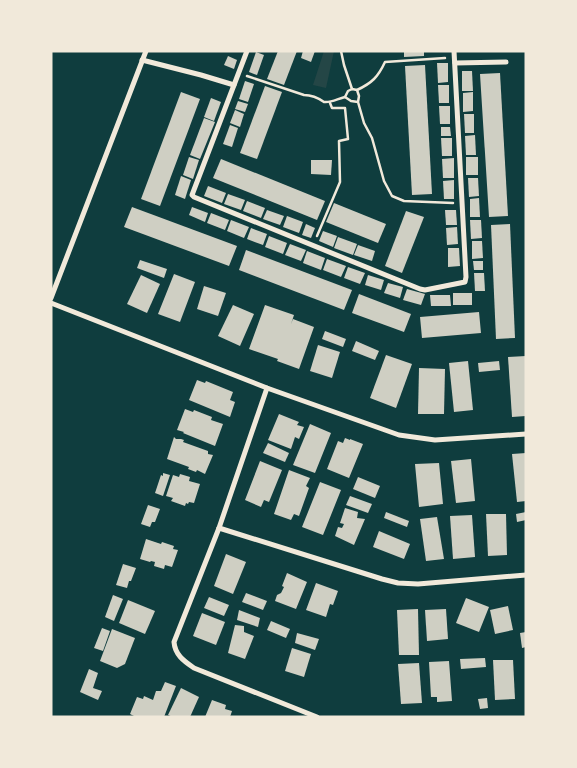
<svg xmlns="http://www.w3.org/2000/svg" width="577" height="768" viewBox="0 0 577 768" font-family="'Zilla Slab',serif">
	<style>
		.green { fill: #244646 }
		.building { fill: #cfcfc3 }
		.lines { fill: none; stroke-linecap: round; stroke-linejoin: round }
		.path { stroke: #f1e9da; stroke-width: 2.5 }
		.minor { stroke: #f1e9da; stroke-width: 5 }
	</style>
	<rect width="100%" height="100%" fill="#0f3d3e"/>
	<!-- green -->
	<path class="green" d="M324,51H334L326,88L313,85Z"/>
	<!-- building -->
	<g class="building">
		<path d="M278,51H297L284,85L267,79Z"/>
		<path d="M303,51H315L311,62L301,58Z"/>
		<path d="M404,51H424V56L404,57Z"/>
		<path d="M256,52L264,55L257,75L249,72Z"/>
		<path d="M228,56L237,60L234,69L224,65Z"/>
		<path d="M437,63H448V82L438,83Z"/>
		<path d="M425,65L432,194L412,195L405,66Z"/>
		<path d="M462,71H472L473,91H462Z"/>
		<path d="M500,73L508,216L489,217L480,74Z"/>
		<path d="M245,81L254,84L248,102L239,99Z"/>
		<path d="M438,85H449V103H439Z"/>
		<path d="M265,86L282,92L257,159L240,153Z"/>
		<path d="M181,92L200,99L160,206L141,199Z"/>
		<path d="M473,92V111L463,112V93Z"/>
		<path d="M211,98L221,102L214,121L204,117Z"/>
		<path d="M238,101L248,104L245,112L235,109Z"/>
		<path d="M439,106H450V124H440Z"/>
		<path d="M235,110L244,114L240,127L230,123Z"/>
		<path d="M464,114H474V133H465Z"/>
		<path d="M204,118L215,122L200,159L190,155Z"/>
		<path d="M230,125L238,128L232,147L223,144Z"/>
		<path d="M441,127H450L451,136H441Z"/>
		<path d="M475,135L476,155H466L465,136Z"/>
		<path d="M441,138H452V156H442Z"/>
		<path d="M189,157L199,160L193,179L183,175Z"/>
		<rect x="466" y="157" width="12" height="18"/>
		<path d="M454,158V178H443L442,159Z"/>
		<path d="M221,159L325,201L317,220L213,178Z"/>
		<path d="M311,160H332L331,175L311,174Z"/>
		<path d="M181,176L191,180L185,199L175,195Z"/>
		<path d="M468,178H478L479,196L469,197Z"/>
		<path d="M454,180V199H444L443,181Z"/>
		<path d="M208,186L226,193L222,203L204,196Z"/>
		<path d="M228,194L245,200L241,210L224,204Z"/>
		<path d="M479,198L480,217H470V199Z"/>
		<path d="M247,201L265,208L261,218L243,211Z"/>
		<path d="M334,203L386,224L378,243L326,222Z"/>
		<path d="M132,207L237,246L229,266L124,227Z"/>
		<path d="M192,207L208,213L205,222L189,215Z"/>
		<path d="M267,210L284,216L280,225L263,219Z"/>
		<path d="M445,210H456L457,225H446Z"/>
		<path d="M406,211L424,217L402,273L385,266Z"/>
		<path d="M211,213L229,220L225,230L207,223Z"/>
		<path d="M287,216L303,222L299,233L283,227Z"/>
		<path d="M231,220L249,227L244,238L227,231Z"/>
		<path d="M470,220H481L482,238L471,239Z"/>
		<path d="M306,224L315,228L311,238L302,235Z"/>
		<path d="M510,224L515,338L496,339L491,225Z"/>
		<path d="M457,227L458,244L447,245L446,228Z"/>
		<path d="M251,228L267,234L263,245L247,239Z"/>
		<path d="M323,231L337,236L333,247L319,241Z"/>
		<path d="M269,236L287,243L283,254L265,247Z"/>
		<path d="M338,237L357,244L353,255L334,248Z"/>
		<path d="M472,241H482L483,258L472,259Z"/>
		<path d="M290,244L306,250L301,261L285,255Z"/>
		<path d="M358,245L375,251L372,261L354,255Z"/>
		<path d="M448,248H459L460,266L448,267Z"/>
		<path d="M246,250L352,290L344,310L239,270Z"/>
		<path d="M307,251L325,258L321,270L303,263Z"/>
		<path d="M327,259L346,266L341,277L323,270Z"/>
		<path d="M140,260L167,269L164,278L137,268Z"/>
		<path d="M473,261H483V270H474Z"/>
		<path d="M348,267L365,273L360,284L344,278Z"/>
		<path d="M474,273H484L485,291H475Z"/>
		<path d="M174,274L195,282L180,322L158,314Z"/>
		<path d="M141,275L160,284L147,313L127,304Z"/>
		<path d="M368,275L384,280L381,290L365,285Z"/>
		<path d="M388,283L403,287L400,298L384,293Z"/>
		<path d="M204,286L226,293L218,316L197,309Z"/>
		<path d="M407,289L425,294L421,305L403,300Z"/>
		<rect x="453" y="293" width="19" height="12"/>
		<path d="M359,294L411,314L404,332L352,313Z"/>
		<path d="M430,295H450L451,306H431Z"/>
		<path d="M233,305L254,314L240,346L218,336Z"/>
		<path d="M265,305L294,315L291,324L293,319L314,327L299,369L277,361L278,359L249,349Z"/>
		<path d="M479,312L481,333L422,338L420,317Z"/>
		<path d="M325,331L346,339L343,347L322,339Z"/>
		<path d="M356,341L379,351L375,360L352,351Z"/>
		<path d="M318,345L340,352L332,378L310,371Z"/>
		<path d="M386,355L412,364L396,408L370,398Z"/>
		<path d="M526,356V416L512,417L508,357Z"/>
		<path d="M468,361L473,410L454,412L449,363Z"/>
		<path d="M499,361L500,370L479,372L478,363Z"/>
		<path d="M419,368L445,369L444,414H418Z"/>
		<path d="M197,380L205,383L206,381L233,392L230,400L235,402L230,417L189,400Z"/>
		<path d="M185,409L193,412L194,410L212,417L211,420L223,424L215,446L183,433L184,432L177,430Z"/>
		<path d="M279,414L299,422L297,425L304,427L299,439L295,437L291,449L268,440Z"/>
		<path d="M310,424L331,433L315,473L293,465Z"/>
		<path d="M174,437L176,439H181L184,440L183,442L208,451V454L213,455L205,474L197,470L196,472L188,469L189,467L167,459Z"/>
		<path d="M345,438L350,440V439L363,444L349,478L327,469L338,441L343,443Z"/>
		<path d="M268,443L289,453L285,462L263,453Z"/>
		<path d="M526,453V501L517,502L512,454Z"/>
		<path d="M471,459L475,501L456,503L451,461Z"/>
		<path d="M260,461L282,470L269,502L264,500L261,507L245,500Z"/>
		<path d="M439,463L443,504L419,507L415,464Z"/>
		<path d="M289,470L310,478L306,486L309,488L299,516L294,514L291,520L274,514Z"/>
		<path d="M163,473L170,475L163,496L155,493L161,475L163,476Z"/>
		<path d="M180,474L190,477L189,481L200,484L194,503L189,502L188,504L186,503L185,506L171,501L173,498L166,496L173,475L179,477Z"/>
		<path d="M358,477L380,486L375,498L353,489Z"/>
		<path d="M320,482L341,490L323,535L302,527Z"/>
		<path d="M350,496L372,504L368,513L346,505Z"/>
		<path d="M148,505L160,509L155,522H152L150,527L141,524Z"/>
		<path d="M345,508L358,512L357,518L365,519L354,545L335,536L338,527L342,528L344,524L340,523Z"/>
		<path d="M386,512L409,521L407,527L384,518Z"/>
		<path d="M526,512V520L517,522L516,514Z"/>
		<path d="M486,514H506L507,555L488,556Z"/>
		<path d="M472,515L475,557L453,559L450,516Z"/>
		<path d="M437,517L444,559L426,561L420,519Z"/>
		<path d="M379,531L410,544L404,559L373,547Z"/>
		<path d="M146,539L161,544L162,542L174,546L173,549L178,550L172,567L165,565L164,569L154,566L155,562L151,561L150,562L140,559Z"/>
		<path d="M226,554L246,562L233,594L214,586Z"/>
		<path d="M123,564L136,568L131,581H129L127,588L116,585Z"/>
		<path d="M287,573L307,582L296,609L275,601L277,595L281,593L284,587L282,586Z"/>
		<path d="M316,583L338,591L333,605L330,604L326,617L306,610Z"/>
		<path d="M246,593L267,601L263,610L242,602Z"/>
		<path d="M113,595L123,599L114,621L105,617Z"/>
		<path d="M209,597L229,605L224,616L204,608Z"/>
		<path d="M466,598L489,607L479,632L456,623Z"/>
		<path d="M128,600L155,611L145,634L119,623Z"/>
		<path d="M508,606L513,630L495,634L490,610Z"/>
		<path d="M418,609L419,655H399L397,610Z"/>
		<path d="M446,609L448,639L427,641L425,610Z"/>
		<path d="M239,610L260,618L258,627L237,620Z"/>
		<path d="M202,613L225,622L216,645L193,636Z"/>
		<path d="M271,621L290,629L286,638L267,630Z"/>
		<path d="M235,625L244,626V632L254,636L245,659L228,653Z"/>
		<path d="M102,628L110,631L103,651L94,648Z"/>
		<path d="M112,629L135,638L125,664L117,668L100,661Z"/>
		<path d="M526,632V647L522,648L520,633Z"/>
		<path d="M297,633L319,639L315,650L295,643Z"/>
		<path d="M292,648L311,654L304,677L285,671Z"/>
		<path d="M485,658L486,667L461,669L460,659Z"/>
		<path d="M493,660H513L515,699L495,700Z"/>
		<path d="M449,661L452,701L437,702V697H431L429,662Z"/>
		<path d="M419,663L422,703L401,704L398,664Z"/>
		<path d="M89,669L98,673L93,688L102,691L98,700L80,692Z"/>
		<path d="M165,682L176,686L164,717H136L130,714L137,697L143,699L144,696L153,700L156,691H161Z"/>
		<path d="M181,688L199,697L190,717H173L168,715Z"/>
		<path d="M487,698L488,708L480,709L478,699Z"/>
		<path d="M212,700L226,705L225,709L232,711L230,717H205Z"/>
	</g>
	<g class="lines">
		<!-- path -->
		<g class="path">
			<path d="M341,51L344,65L352,89"/>
			<path d="M247,76L304,95C312,95 317,97 324,102C331,103 337,99 345,97"/>
			<path d="M357,90C372,83 378,77 385,62L445,58"/>
			<path d="M358,102L351,101L345,97L348,91L352,89L357,90L359,96L358,102L364,123L372,138L384,181L392,196L404,201L453,203"/>
			<path d="M317,236L340,182L339,141L348,139L345,108H332L330,103"/>
		</g>
		<!-- minor -->
		<g class="minor">
			<path d="M247,51L192,195L194,197L420,289L425,290L465,282L466,277L454,51"/>
			<path d="M142,60L201,75L234,85"/>
			<path d="M455,63L506,62"/>
			<path d="M51,298L146,51"/>
			<path d="M51,303L267,388L399,435L435,440L526,434"/>
			<path d="M267,388L219,528L174,642C175,655 184,661 194,668L317,717"/>
			<path d="M219,528L382,579L398,583L418,584L526,575"/>
		</g>
	</g>
	<!-- border -->
	<rect width="577" height="768" fill="none" stroke="#f1e9da" stroke-width="105"/>
</svg>
